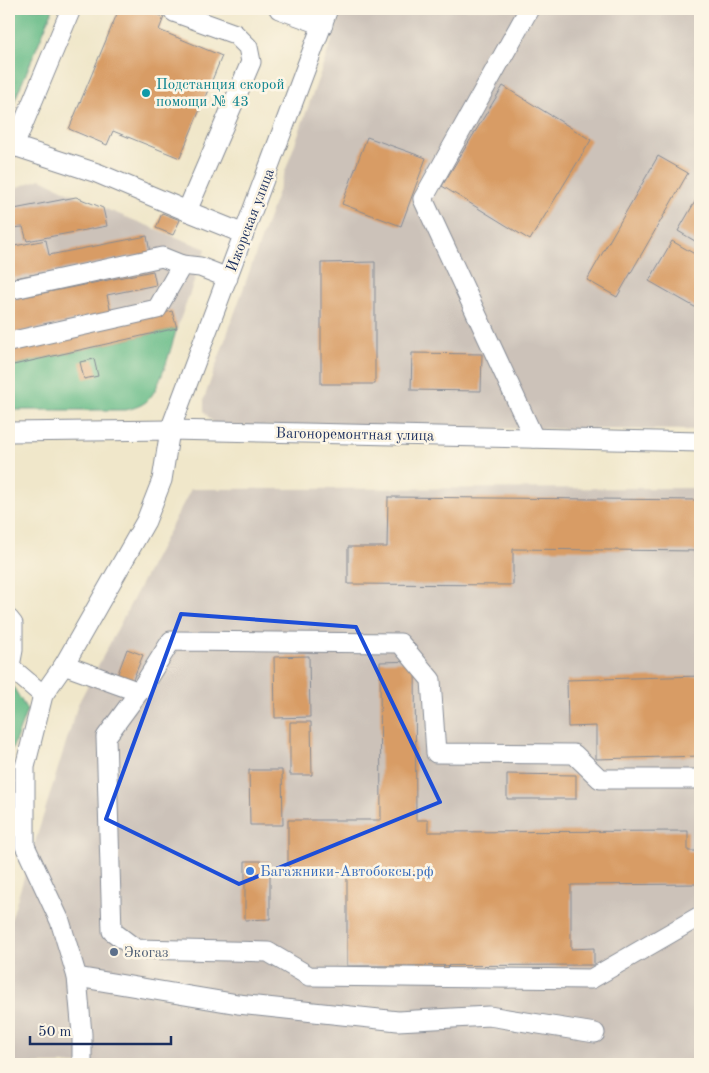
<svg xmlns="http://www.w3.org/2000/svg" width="709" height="1073" viewBox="0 0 709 1073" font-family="'Old Standard TT',serif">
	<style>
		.industrial { fill: #ccc2b9 }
		.forest { fill: #6bbd8a; stroke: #437674 }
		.building { fill: #d89c65 }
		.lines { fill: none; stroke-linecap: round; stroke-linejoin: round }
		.minor-casing { stroke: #868b94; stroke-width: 21 }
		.minor { stroke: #fff; stroke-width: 19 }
		.marked { fill: none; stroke: #1d4ed8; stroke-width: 4; stroke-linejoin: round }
		.culture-dot { fill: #0f9aa8; stroke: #fcf5e5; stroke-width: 2 }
		.shop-dot { fill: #3f7fe0; stroke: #fcf5e5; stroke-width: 2 }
		.service-dot { fill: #5c6f8a; stroke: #fcf5e5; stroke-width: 2 }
		.labels { text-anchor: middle; stroke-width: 5; stroke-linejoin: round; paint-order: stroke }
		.culture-label { font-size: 15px; fill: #0d838f; stroke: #fcf5e5; text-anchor: start }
		.street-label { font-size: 15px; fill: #1b2f5e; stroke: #fcf5e5 }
		.shop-label { font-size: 15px; fill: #366cbe; stroke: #fcf5e5; text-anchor: start }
		.service-label { font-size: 15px; fill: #4e5e75; stroke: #fcf5e5; text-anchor: start }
	</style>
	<rect width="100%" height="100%" fill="#fcf5e5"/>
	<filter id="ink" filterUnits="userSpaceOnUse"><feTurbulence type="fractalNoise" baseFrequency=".02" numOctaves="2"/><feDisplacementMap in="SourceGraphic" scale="10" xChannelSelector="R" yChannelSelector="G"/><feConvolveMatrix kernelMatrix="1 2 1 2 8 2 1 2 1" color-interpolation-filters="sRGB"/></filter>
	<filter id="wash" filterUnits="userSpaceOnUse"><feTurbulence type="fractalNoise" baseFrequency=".0096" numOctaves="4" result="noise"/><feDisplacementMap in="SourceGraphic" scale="20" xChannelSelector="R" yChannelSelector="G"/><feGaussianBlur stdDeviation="1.12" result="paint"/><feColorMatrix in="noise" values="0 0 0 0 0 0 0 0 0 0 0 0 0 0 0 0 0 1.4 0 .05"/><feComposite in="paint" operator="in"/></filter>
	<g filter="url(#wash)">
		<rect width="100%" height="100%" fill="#f0e7ca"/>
		<!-- industrial -->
		<g class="industrial">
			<path d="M343,9H700V430L222,426L214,424L209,418L204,411V399Z"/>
			<path d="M41,179L93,204L206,249L177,328L9,366V190Z"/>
			<path d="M700,488V1064H9V926L78,704L191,489Z"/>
		</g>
		<!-- forest -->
		<g class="forest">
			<path d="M9,9H53L9,114Z"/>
			<path d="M177,328C171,347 161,388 147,401C141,406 134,408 126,410H9V366Z"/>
			<path d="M9,684L12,685L27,710L11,752L9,753Z"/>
		</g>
		<g id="blocks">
			<!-- building -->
			<g class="building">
				<path d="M119,9H144L164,17L159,30L222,56L180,158L113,131L107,145L69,129Z"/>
				<path d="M503,86L591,140L530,240L442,186Z"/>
				<path d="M367,137L426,158L401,226L342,204Z"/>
				<path d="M658,156L688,173L617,297L587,280Z"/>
				<path d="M700,193V244L678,231Z"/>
				<path d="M76,197L103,208L107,226L27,241L23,227L9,228V210Z"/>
				<path d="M162,213L180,220L173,235L156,228Z"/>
				<path d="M147,236L150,253L9,279V247L46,240L49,255Z"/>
				<path d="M672,241L700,257V310L649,281Z"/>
				<path d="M375,262V384H321V263Z"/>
				<path d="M153,271L156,285L107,295L111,313L9,334V300Z"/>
				<path d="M172,311L177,328L9,366V348Z"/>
				<path d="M412,353L482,354L481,391L411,390Z"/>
				<path d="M94,359L98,376L84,379L80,362Z"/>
				<path d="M388,497L700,500V551L513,549V585L348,584V547H387Z"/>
				<path d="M127,649L143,655L132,682L117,676Z"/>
				<path d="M309,656L310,717L275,718L274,657Z"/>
				<path d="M415,661L416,820H428V832L688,831V851H700V884L571,885V949L594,948V965L347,966V870H288V820H381L380,662Z"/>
				<path d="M700,676V756L596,759V726L568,727L567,680Z"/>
				<path d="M290,722H311L312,775H290Z"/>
				<path d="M249,770H282L283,825H250Z"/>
				<path d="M507,774L576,775V799H507Z"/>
				<path d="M245,861H270V919L245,920Z"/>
			</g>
		</g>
	</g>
	<g filter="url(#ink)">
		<use href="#blocks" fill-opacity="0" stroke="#868b94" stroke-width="1"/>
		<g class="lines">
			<defs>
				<g id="minor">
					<path d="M279,9L323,25"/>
					<path d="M328,9L170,430L162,480L146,521L64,665L139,692L171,641L400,643L431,680L436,753L574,754L600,779H700"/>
					<path d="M529,9L423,199L534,438"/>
					<path d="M174,12L235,34L248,47L251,62L187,211"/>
					<path d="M14,146L97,173L187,211L244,234"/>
					<path d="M9,150L14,146L71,9"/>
					<path d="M182,265L200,267L228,278"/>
					<path d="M9,290L162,257L182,265L157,309L9,342"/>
					<path d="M9,432L170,430L700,442"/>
					<path d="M9,619L13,624V650L10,666"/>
					<path d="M64,665L43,695L25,767V846L60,921L77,977L82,1034V1064"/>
					<path d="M9,666L43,695"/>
					<path d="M139,692L106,737L112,931L136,949L268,952L309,976L591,979L700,916"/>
					<path d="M77,977L238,1004L398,1021L489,1016L595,1033"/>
				</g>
			</defs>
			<!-- minor casing -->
			<use href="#minor" class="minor-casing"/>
			<!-- minor -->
			<use href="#minor" class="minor"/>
		</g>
	</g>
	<!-- marked area -->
	<path class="marked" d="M181,614L356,627L440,802L239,884L106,819Z"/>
	<!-- markers -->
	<circle class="culture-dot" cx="146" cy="93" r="5"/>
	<circle class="shop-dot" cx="250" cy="871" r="5"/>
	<circle class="service-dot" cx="114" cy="952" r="5"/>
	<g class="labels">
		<!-- culture labels -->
		<g class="culture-label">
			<text x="156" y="89">Подстанция скорой<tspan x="156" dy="17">помощи № 43</tspan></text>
		</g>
		<!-- street labels -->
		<g class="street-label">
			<text transform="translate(250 220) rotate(-69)" y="5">Ижорская улица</text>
			<text transform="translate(355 434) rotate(1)" y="5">Вагоноремонтная улица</text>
		</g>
		<!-- shop labels -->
		<g class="shop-label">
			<text x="260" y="876">Багажники-Автобоксы.рф</text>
		</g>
		<!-- service labels -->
		<g class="service-label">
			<text x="124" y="957">Экогаз</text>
		</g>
	</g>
	<!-- margin -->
	<rect width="709" height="1073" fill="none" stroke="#fcf5e5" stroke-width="30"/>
	<!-- scale -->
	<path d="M30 1036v8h141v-8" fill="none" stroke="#1b2f5e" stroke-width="2.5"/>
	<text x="38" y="1036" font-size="15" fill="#1b2f5e" stroke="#fcf5e5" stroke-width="4" paint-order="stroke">50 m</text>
</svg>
